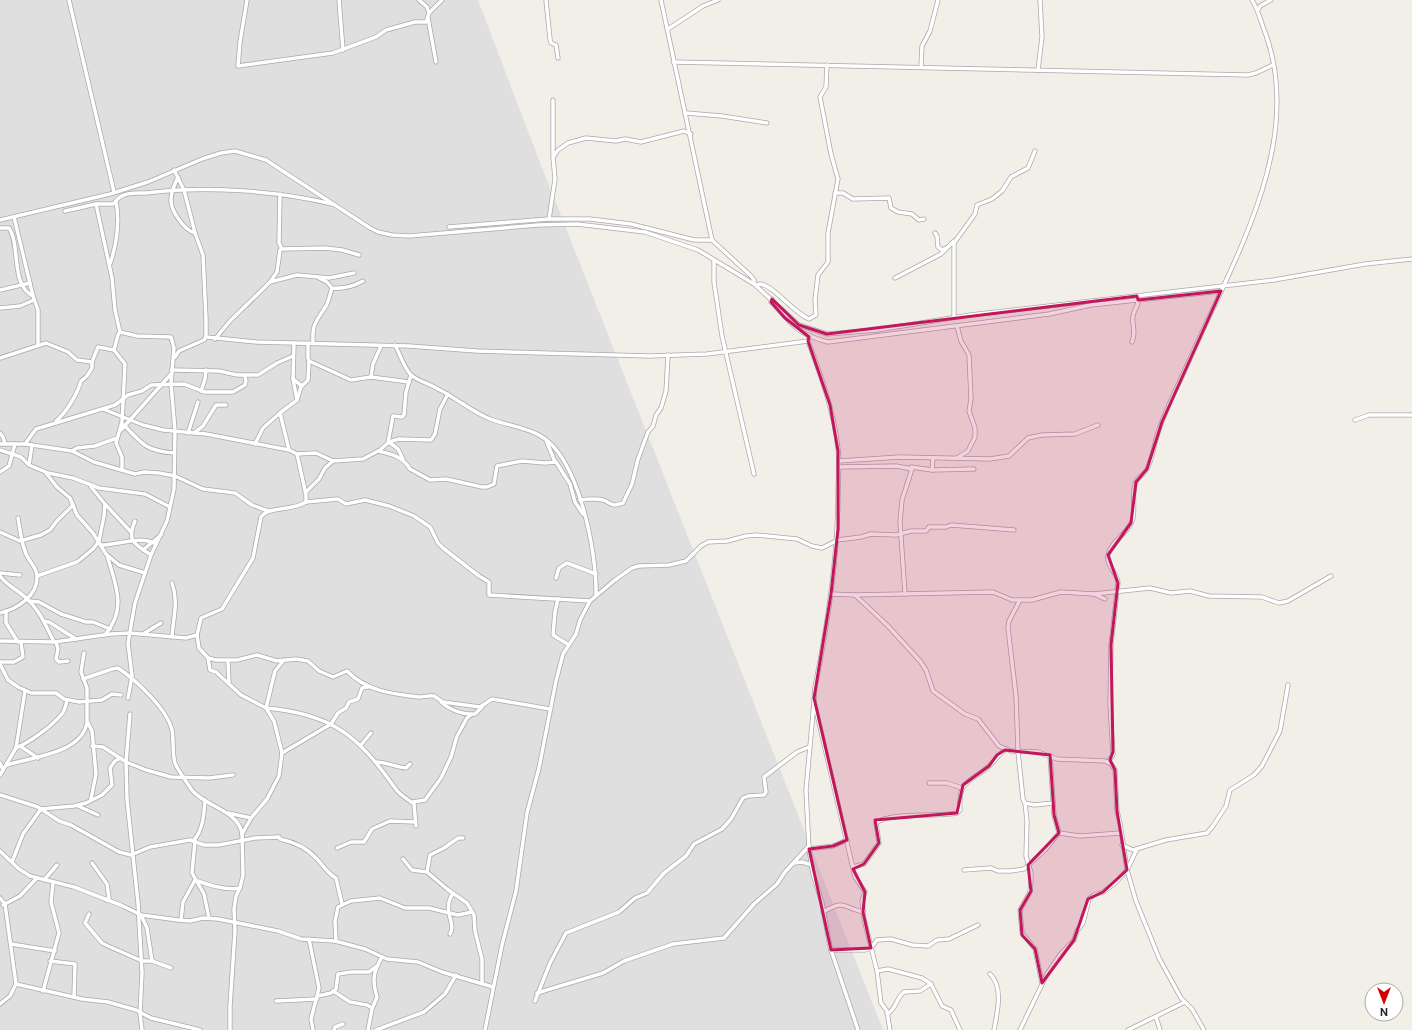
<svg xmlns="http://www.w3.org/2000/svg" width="1412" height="1030" viewBox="0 0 1412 1030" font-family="'DM Sans',sans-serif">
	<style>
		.residential { fill: #e0dfdf }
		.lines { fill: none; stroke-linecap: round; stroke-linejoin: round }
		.minor-casing { stroke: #a9a9a9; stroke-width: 5 }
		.minor { stroke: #fff; stroke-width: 3.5 }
		.marked { fill: #c2185b; fill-opacity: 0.2; stroke: #c2185b; stroke-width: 3; stroke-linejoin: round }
	</style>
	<rect width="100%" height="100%" fill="#f2efe9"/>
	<!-- residential -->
	<path class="residential" d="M0,0H478L539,160L883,1030H0Z"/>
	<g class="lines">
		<defs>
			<g id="minor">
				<path d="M69,0L114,192"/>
				<path d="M247,0L240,42L238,66L333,53L376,37L386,30L415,22H426L429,13L442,0"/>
				<path d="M339,0L343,50"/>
				<path d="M419,0L427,7L429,13"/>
				<path d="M546,0L550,39L551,43L556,45L558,58"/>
				<path d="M661,0L712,240L751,276L754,280V284"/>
				<path d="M1258,10L1260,6L1271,0"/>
				<path d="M428,18L436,62"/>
				<path d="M668,29L703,6L718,0"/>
				<path d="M673,62L1248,75L1256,73L1273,65"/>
				<path d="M921,67L922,46L930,31L938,0"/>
				<path d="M1038,70L1042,37L1040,0"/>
				<path d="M553,100V156"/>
				<path d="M686,113L722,116L767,123"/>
				<path d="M174,170L184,190L195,233L203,255L206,319V337L204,340L179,351L175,357"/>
				<path d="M178,177C174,186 171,192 171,201C171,211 185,231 195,233"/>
				<path d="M835,193H843L853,199L889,198L891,208L898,212L912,214L919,220L924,219"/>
				<path d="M96,204H113C116,201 119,197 122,196C128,192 139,193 146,193C204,186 275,190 332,204"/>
				<path d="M65,211L96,204L112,278L115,310L120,332"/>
				<path d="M14,217L33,296L38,310V344"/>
				<path d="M549,219L555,179L553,157L558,150L568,143L586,138L616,141L625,139L641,142L684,131L691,134"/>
				<path d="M0,220L110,194L148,182L202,159L221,153L235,151L266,160L370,228L378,232L392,235L409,236L538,225L577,224L645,232L698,250L754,284L799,325L827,334L877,330L970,315L1274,280L1365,264L1412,259"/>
				<path d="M449,227L549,219H590L631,224L694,240H712"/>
				<path d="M0,228H9C21,246 10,285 33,296"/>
				<path d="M935,233L937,236L938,247L942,250L946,248"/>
				<path d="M282,249L325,248L342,250L359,255"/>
				<path d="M714,260V282L722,336L754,474"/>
				<path d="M110,264C117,243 120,223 116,201"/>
				<path d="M319,278L327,282L332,288C343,289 354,286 363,281"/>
				<path d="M895,278L941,254L954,241"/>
				<path d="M270,282L297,275L329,278L354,273"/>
				<path d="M756,285L760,284C775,286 792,312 809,319L816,315L815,300L818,275L828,262V233L838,179L831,154L820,97L826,87L827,65"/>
				<path d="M0,290L30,283"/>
				<path d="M772,299L771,302C794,325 794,333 828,342L1049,314L1091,305L1221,291"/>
				<path d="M0,308L20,306L34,300"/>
				<path d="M954,317V243L975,214L977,205L992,199L1002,191L1011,177L1028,168L1035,151"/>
				<path d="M206,337L256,342L409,346L477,351L650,356L707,354L808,341"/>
				<path d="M809,337L808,341C821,376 834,411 838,449C840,464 838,479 838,494C838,559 828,623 815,687L814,701L855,877L865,892L862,901L864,919L877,971L881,1003L887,1011L890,1030"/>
				<path d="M215,339L230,321L270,282L277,272L280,250L282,249L279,243L280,194"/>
				<path d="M1132,342C1137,328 1131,326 1133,316C1134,309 1139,306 1138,299"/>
				<path d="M294,343L293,379L297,400"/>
				<path d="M308,343V358L309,361L351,380L371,377L409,382"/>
				<path d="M313,343C312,323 316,322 326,306C329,301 330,293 332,288"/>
				<path d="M395,345C400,354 404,368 411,375C418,381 430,384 438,389C456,398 471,411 490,419C506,425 524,427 539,435C579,456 597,553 596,595"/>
				<path d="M0,358L46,343L68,352L77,360L92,362"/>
				<path d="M172,370L219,371L237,375H258L277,363L293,356"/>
				<path d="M371,377L373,364L381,346"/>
				<path d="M293,379L302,386"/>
				<path d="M201,391L205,379L206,370"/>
				<path d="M103,409L143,425L163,430L206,434L289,450"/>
				<path d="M1355,420L1369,415H1412"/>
				<path d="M56,421C66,413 78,393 81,381L87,376L92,368V362L98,347L114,350"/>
				<path d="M124,425C142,444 146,451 174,453"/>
				<path d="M121,430L171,374"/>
				<path d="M0,433L3,437L5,444"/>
				<path d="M188,433L198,402"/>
				<path d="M194,433L203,426L216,405H226"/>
				<path d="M546,440L555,462"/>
				<path d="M389,442L398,449L403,459"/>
				<path d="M388,443L393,416L402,417L404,415L406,392L411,375"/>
				<path d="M0,444H25L72,451L94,462L135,474L144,472L159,473L175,476L203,489L235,493L252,505L268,511"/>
				<path d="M25,444L36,429L115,405L128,395L142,391L151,385L184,384L205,392H233L245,385L246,381L245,376"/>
				<path d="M255,444L263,428L280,413"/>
				<path d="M0,450L21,457L29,465L48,473L73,478L99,488L145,494L170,507"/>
				<path d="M72,451L77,448L95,446L117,438"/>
				<path d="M378,451C392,454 403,457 410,469L430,480L446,479L482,487H487L494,484L497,466L522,461L545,463L556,462L570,484L575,502L583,514"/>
				<path d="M297,454L316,453L333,461"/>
				<path d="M957,458L968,451L975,437V428L969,411L971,399L969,355L961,341L957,326"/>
				<path d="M839,461L900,457L990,459L1009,456L1028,438L1042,435L1075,434L1098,425"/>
				<path d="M29,465L32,445"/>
				<path d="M839,467L896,466L912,469L902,500L900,522L905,594"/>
				<path d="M911,467L932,470L974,469"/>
				<path d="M122,469V457L116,443L122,422L125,364L114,350L118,335L120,332L137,336L171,337L174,348L171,383L175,431L174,489L167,521L151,555L135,603L128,643L132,676L128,698"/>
				<path d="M932,470L933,458"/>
				<path d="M0,472L9,466L15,444"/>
				<path d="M46,473L57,487L70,498L77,515L93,533L106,554L119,565L145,573"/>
				<path d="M306,492L319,479L325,468L333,461L363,459L380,450L389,442L399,439L431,440L435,434L440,409L448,394"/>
				<path d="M580,500C587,499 596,498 603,500C613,504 611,507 623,503L632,484L638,459L648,432L653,426L656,415L661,408L666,391L668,355"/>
				<path d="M306,502L338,499L346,504L365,500L389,506L414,516L430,527L438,543L443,548L479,576L489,582V595L590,601"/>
				<path d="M105,504L131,532"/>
				<path d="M135,521C126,542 135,544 151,555"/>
				<path d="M0,532L20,541L41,535L50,530L56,522L73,505"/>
				<path d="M837,540L861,537L871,534L896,535L911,531H926L929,527H946L951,525L1014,530"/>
				<path d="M101,545C118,545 141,535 156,544"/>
				<path d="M143,550L161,535"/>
				<path d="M0,573L20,575"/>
				<path d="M0,576C8,587 19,590 28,600C40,611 47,628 54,642"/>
				<path d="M37,576L77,562L93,549L99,541L104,516L105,504L91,487"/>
				<path d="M556,578L559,568L567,563L596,574"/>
				<path d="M831,594L855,595L888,626L920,661L926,670L933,691L965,714L978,719L999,746L1011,751L1038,752L1057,759L1105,761L1111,764L1115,770L1117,811L1120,823L1127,870L1136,901L1159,958L1181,998L1192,1009L1204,1030"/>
				<path d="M1094,594L1150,588L1171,593L1190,591L1209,596L1262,597L1279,603L1288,601L1331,576"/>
				<path d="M855,595L993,592L1012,600H1032L1061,592L1094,594L1105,599"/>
				<path d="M558,599L555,612L553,635L569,645"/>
				<path d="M1020,600L1009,621L1008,628L1016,696L1018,752L1023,799L1025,803L1034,805L1053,803"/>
				<path d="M29,601L39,602L61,614L86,622H93L110,629"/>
				<path d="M6,611V623L18,642"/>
				<path d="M0,613C17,609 38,596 37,576C37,567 27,560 25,551C21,541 20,529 18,518"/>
				<path d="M43,621L49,622L76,639"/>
				<path d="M143,634L161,623"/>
				<path d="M105,635C128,608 115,584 107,555"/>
				<path d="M197,635L199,648L208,658L210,670L216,672L241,695L266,708L274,721L282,753L279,776L267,799L251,818L242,834L243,875L240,888L236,896L234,909L235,931L230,1006V1030"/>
				<path d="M172,637C173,617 179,603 172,583"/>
				<path d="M0,641L54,642L111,634L129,633L186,638L197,635L201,618L222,609L253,558L261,517C268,506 293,511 306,502V495L297,454L289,450L280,413L297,400L301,387L308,380L309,361"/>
				<path d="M56,642L58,649L56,659L59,662L68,661"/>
				<path d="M84,653L81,672L87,688V721L92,731L96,774L91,799"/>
				<path d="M208,658L216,660H237L257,655L277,661L296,659L308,661L319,671L333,677L347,671C366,691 392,694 419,697C424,697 429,695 434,696L443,702L480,707L492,699L550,709"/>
				<path d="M284,660L275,671L266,708C333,714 358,736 395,788C399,795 408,799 414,804L416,826"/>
				<path d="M228,661L229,684"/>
				<path d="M0,662H14L23,657L21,642"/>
				<path d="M0,664L8,680L18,687L31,693H56L64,699L79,702L102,700L112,694L121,695"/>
				<path d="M83,679L112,669L118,668C136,680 167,709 172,730C174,741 172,753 175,763C177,769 188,784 191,789C203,806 239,810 242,834"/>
				<path d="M441,702C450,710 463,715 475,714L482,707"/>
				<path d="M814,702L806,790L809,849L813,874L822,903L830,947L858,1030"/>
				<path d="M130,714L126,762L127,799L138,903L142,973L140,1013L142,1030"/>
				<path d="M361,745L371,733"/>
				<path d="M20,746L38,758"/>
				<path d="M92,746L103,747L126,762L146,770L171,777L209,778L233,775"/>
				<path d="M16,748C30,742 52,726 61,715C65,711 66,705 67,700"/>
				<path d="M282,753L331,724L338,713L346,708L349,702L358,699L362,688L368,687"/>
				<path d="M1050,756L1054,815L1059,833L1080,836L1121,833"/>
				<path d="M376,762C386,762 396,767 406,768L410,764"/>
				<path d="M1108,762L1113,755L1110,704L1111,645L1118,583C1117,571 1106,567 1108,555C1111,540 1130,533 1133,518C1135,507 1132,495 1135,484C1137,477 1144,475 1147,469C1153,457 1154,443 1159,430C1167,406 1179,384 1189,361C1232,262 1305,145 1266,35C1261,23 1259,11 1252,0"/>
				<path d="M0,763L3,770"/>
				<path d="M7,765C31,757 81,754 87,723"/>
				<path d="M0,775L16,748L25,691"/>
				<path d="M929,783H947L962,788"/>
				<path d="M0,795L38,807L59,821L71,825L119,852L131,855L150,847L190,840L204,845H219L255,838L279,837L280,839C294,842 306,847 316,858C323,865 327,873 336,878L342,904"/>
				<path d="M413,802L425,800L441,778L451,757L457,736L467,718L472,714"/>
				<path d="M1025,803L1027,821L1026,856L1031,873V881L1030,892L1020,910L1022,933L1035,949L1042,983"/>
				<path d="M78,806L98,815"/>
				<path d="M228,813L251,818"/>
				<path d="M194,840C203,830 204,814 205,800"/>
				<path d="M195,841L192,873L204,894L209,918"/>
				<path d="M1122,845L1133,850L1166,840L1207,833L1213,826L1226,806L1230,790L1254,775L1262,766L1280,731L1288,685"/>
				<path d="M337,848L351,842H364L372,829L390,821L415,822"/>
				<path d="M809,849L833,846L847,840"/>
				<path d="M0,851L19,869L30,876L74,887L123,906L141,915L178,920L190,921L203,918L218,919L278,931L301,939L335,941L365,949L387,959L418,962L442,972L493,987"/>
				<path d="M403,859L412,870L427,872L447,889L467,903L474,915L475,931L482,959V983"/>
				<path d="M12,862L23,834L41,809L74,806L86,803L102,795L112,785L110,768L115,761L121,758"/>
				<path d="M92,863L107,884L109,898L106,900"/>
				<path d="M794,863L802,862L812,865"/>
				<path d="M853,867L864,864L879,843L876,823C889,812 938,817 957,813L960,810C958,780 969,783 988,767C994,762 998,755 1005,750"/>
				<path d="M964,870L991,868L998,871H1011L1024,869L1045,850L1059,833"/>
				<path d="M427,872L430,855L444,848L458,838H463"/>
				<path d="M44,880L57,865"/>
				<path d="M0,898L5,904L16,984L10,996L0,1004"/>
				<path d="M3,905L20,896L36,879"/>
				<path d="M823,912C846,899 841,907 863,912"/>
				<path d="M89,914L85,923L102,943L108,946L142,961H152L171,968"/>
				<path d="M141,915L147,928L152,961"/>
				<path d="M181,920L183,902L195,880C208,885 227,891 240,888"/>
				<path d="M450,934C457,922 441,912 453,893"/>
				<path d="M309,939L319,988L311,1019L313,1030"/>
				<path d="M336,941L335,921L338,907L351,901L380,898L405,908H429L458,915L472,912"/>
				<path d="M11,944L55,951"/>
				<path d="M831,950H865L871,948L877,940L891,939L912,945L928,946L937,940L949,939L978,925"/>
				<path d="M50,961L75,964L74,997"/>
				<path d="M877,971L888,969L922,978L931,984L942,1006L951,1010L960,1030"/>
				<path d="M990,974C1004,987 997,1013 994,1030"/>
				<path d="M16,984L82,999L108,1002L136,1010L151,1018L200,1030"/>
				<path d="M43,991L59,933L51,902L53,883"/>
				<path d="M333,991L350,1002L367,1005L372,1008"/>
				<path d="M537,993L603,973L624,961L673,944L724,938L754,904L777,884L785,872L809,846"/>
				<path d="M318,996L331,993L336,989L338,974L351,972H369L377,966"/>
				<path d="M276,1001L317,999"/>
				<path d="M535,1001L550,963L566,933L619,912L635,898L647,893L664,873L686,856L694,844L722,829L731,819L743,798L748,796L764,795L766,792L764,777L797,752L809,747"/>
				<path d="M887,1014C896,1010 896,998 904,992L920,991L931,984"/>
				<path d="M1156,1017L1160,1030"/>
				<path d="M334,1030L335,1027L343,1024"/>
				<path d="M368,1030L372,1009L377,997C372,981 373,972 382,957"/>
				<path d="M376,1030L424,1012L445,994L456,975"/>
				<path d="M485,1030L502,945L516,891L527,813L539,768L556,681L563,654L576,634L580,620L590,601L615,580L632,568L639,566L669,565L686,561L701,546L708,542L727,541L746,536L756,535L797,539L812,546L822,548L836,541"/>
				<path d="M1020,1030L1047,974L1060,955L1074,940L1077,931L1083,923L1089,899L1094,895L1103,892L1115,883L1127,870L1137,849"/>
				<path d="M1128,1030L1185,1002"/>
			</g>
		</defs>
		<!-- minor casing -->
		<use href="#minor" class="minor-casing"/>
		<!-- minor -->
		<use href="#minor" class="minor"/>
	</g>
	<!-- marked area -->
	<path class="marked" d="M1221,291L1162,422L1147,469L1136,482L1131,523L1108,555L1118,583L1111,645L1113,752L1110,760L1115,770L1117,811L1127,870L1103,892L1088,899L1074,940L1042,983L1035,949L1022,935L1020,910L1031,891L1028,865L1059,833L1054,815L1050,755L1005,750L997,755L989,766L963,785L957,813L875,820L879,843L864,864L853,869L865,892L863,912L871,948L831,950L809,849L833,846L847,840L814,698L831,594L838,529V451L830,405L808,341L809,337L785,318L771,302L772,299L799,325L827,334L1137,296L1138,300Z"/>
	<!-- north arrow -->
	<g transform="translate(1384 1002) rotate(180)"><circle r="19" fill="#ffffff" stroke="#a7a7a7"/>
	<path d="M0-3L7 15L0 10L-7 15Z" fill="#d40000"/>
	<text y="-6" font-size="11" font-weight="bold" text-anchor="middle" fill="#222222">N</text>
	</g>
</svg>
